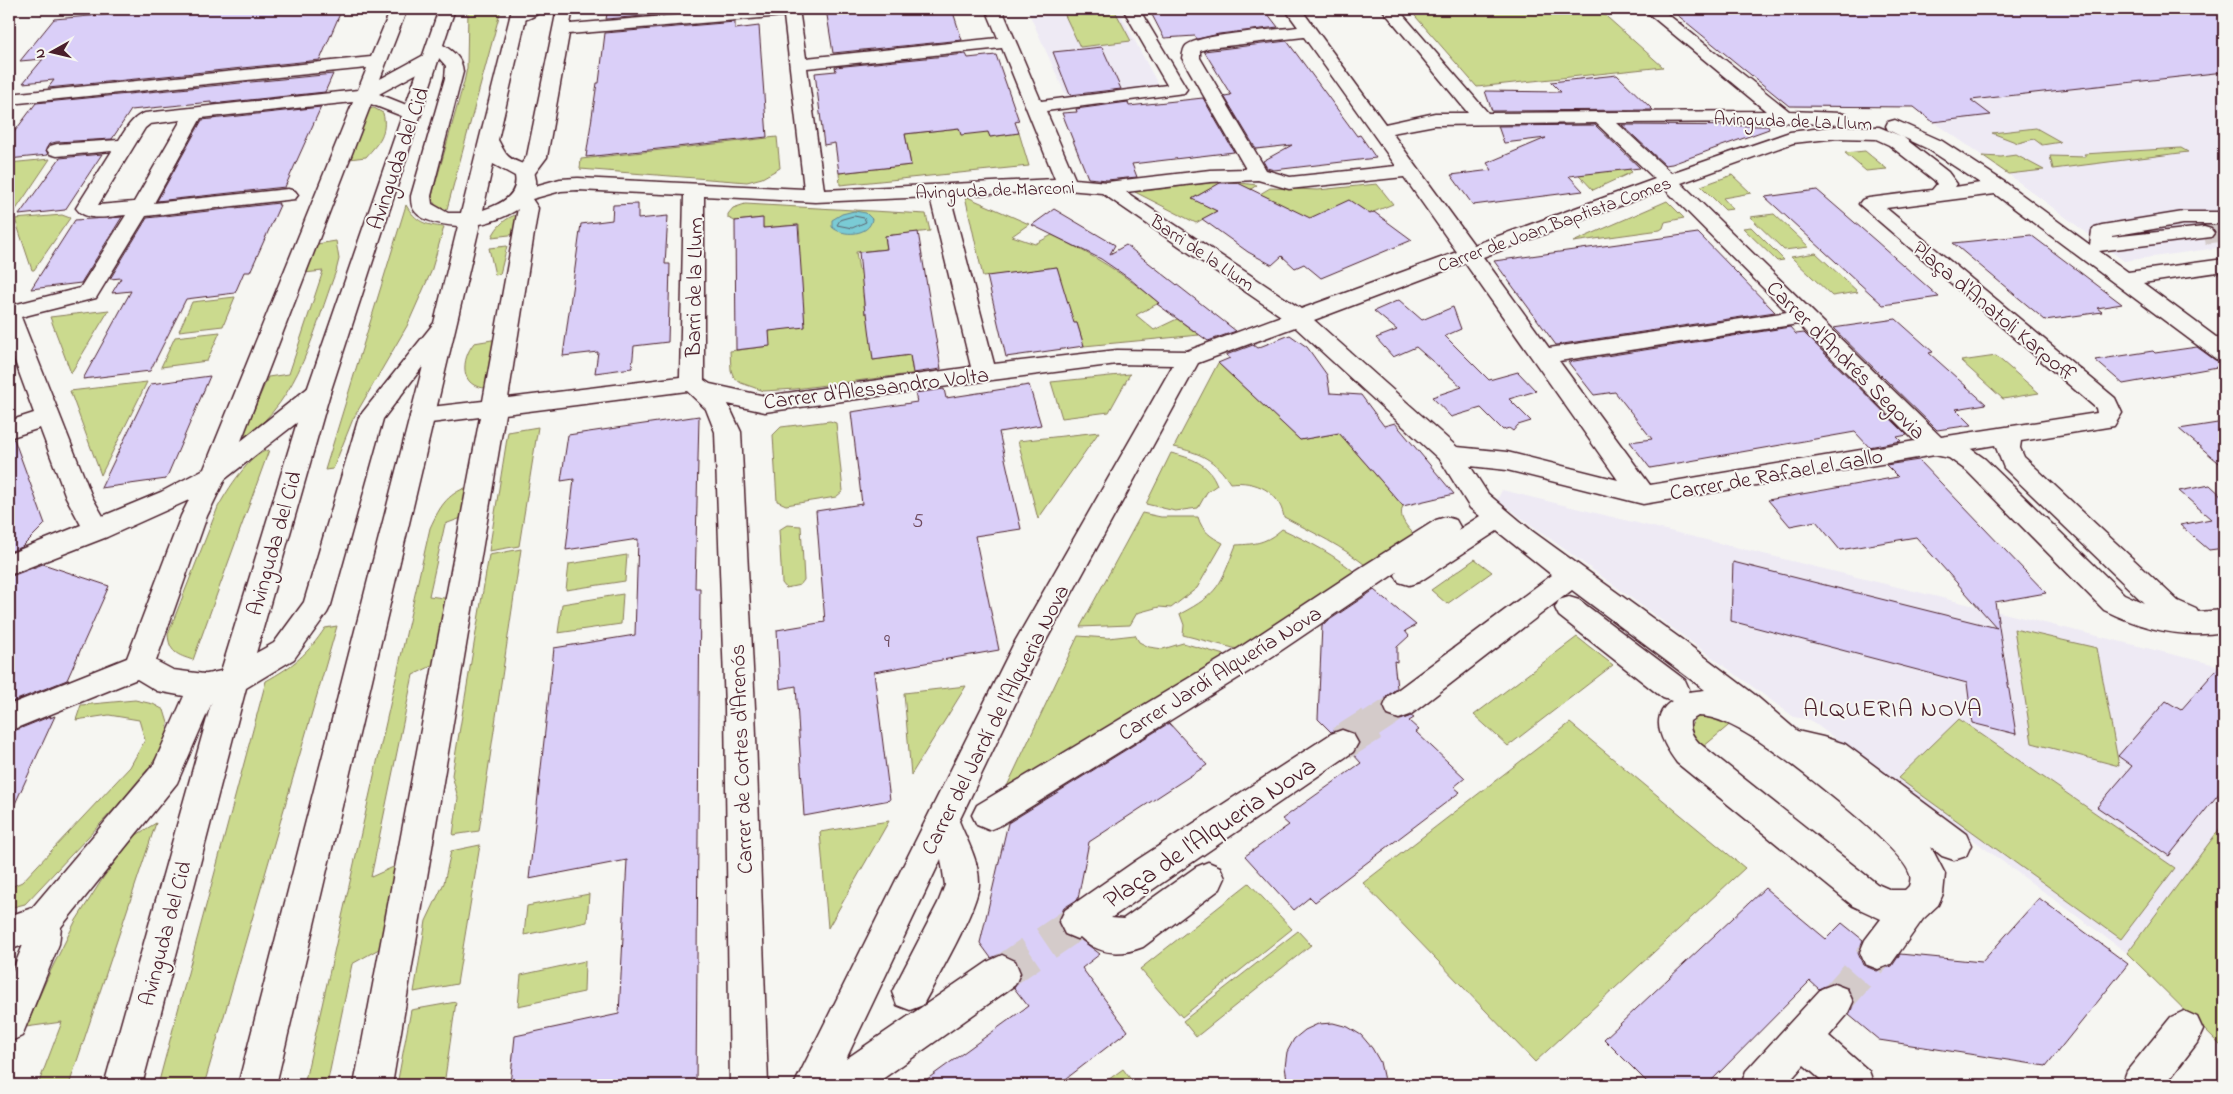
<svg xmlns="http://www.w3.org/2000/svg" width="2233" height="1094" viewBox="0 0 2233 1094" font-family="'Indie Flower',sans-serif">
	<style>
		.built { fill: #eeeaf4 }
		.green { fill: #cbda8e; stroke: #8a7c5c }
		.water { fill: #7acbd5; stroke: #678691 }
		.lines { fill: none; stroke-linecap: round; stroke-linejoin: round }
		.shore { stroke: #5d646f; stroke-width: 1 }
		.building { fill: #dacff8; stroke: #4a1f2b }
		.minor-tunnel-far2 { stroke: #d4cbca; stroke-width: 22; stroke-dasharray: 22 11; stroke-linecap: butt }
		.minor-tunnel-far1 { stroke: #d4cbca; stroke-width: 28; stroke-dasharray: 28 14; stroke-linecap: butt }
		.minor-tunnel { stroke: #d4cbca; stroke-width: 35; stroke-dasharray: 35 18; stroke-linecap: butt }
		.minor-casing { stroke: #4a1f2b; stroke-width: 3 }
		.major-casing { stroke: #4a1f2b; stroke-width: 3 }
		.minor { fill: #f6f6f2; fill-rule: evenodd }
		.major { fill: #f6f6f2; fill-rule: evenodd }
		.labels { text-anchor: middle; stroke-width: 4; stroke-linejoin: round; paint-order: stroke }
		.far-street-label { font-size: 19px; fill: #4a1f2b; stroke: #f6f6f2 }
		.number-label { font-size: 20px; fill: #6e4b5e }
		.street-label { font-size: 22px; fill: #4a1f2b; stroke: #f6f6f2 }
		.neighbourhood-label { font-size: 24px; letter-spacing: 1px; fill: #4a1f2b; stroke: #f6f6f2 }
		.near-street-label { font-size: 26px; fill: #4a1f2b; stroke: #f6f6f2 }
	</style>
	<rect width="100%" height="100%" fill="#f6f6f2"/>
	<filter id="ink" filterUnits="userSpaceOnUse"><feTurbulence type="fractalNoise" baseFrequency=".02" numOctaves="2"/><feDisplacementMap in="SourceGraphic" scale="10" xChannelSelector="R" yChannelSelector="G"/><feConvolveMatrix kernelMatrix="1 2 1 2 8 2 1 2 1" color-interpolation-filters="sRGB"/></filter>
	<g filter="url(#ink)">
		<!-- built -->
		<g class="built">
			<path d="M1027,9H1118L1161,90L1068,100Z"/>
			<path d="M1670,9H2224V247L2124,261L2008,174L1913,107H1796L1783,101Z"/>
			<path d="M1502,490L2224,667V823L2127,953L1810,720L1794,717L1497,500Z"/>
		</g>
		<!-- green -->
		<g class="green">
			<path d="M468,9H501L447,209C437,208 434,206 432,196L464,82L467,68Z"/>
			<path d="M1062,9H1114L1131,41L1080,47Z"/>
			<path d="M1409,9H1598L1663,67L1477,87Z"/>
			<path d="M374,108L383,113C388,133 379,142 366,157L349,159L367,109Z"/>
			<path d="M959,128L988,132L990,137L1019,133L1029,166L840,185L839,173L911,165L905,134Z"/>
			<path d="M2036,128L2061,142L2042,145L2034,139L2018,143L1992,133Z"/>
			<path d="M777,137L780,168L762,178L747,182L580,169L581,159Z"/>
			<path d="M2181,148L2188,152L2053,169L2050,156L2086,157L2084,154Z"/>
			<path d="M1865,151L1887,169L1866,171L1845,153Z"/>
			<path d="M2016,155L2044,170L2008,174L1982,156L2001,157Z"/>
			<path d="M50,159L15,211H11L9,207V163Z"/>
			<path d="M1569,164L1629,169L1632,172L1593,190Z"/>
			<path d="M1732,175L1751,193L1723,198L1733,209L1725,210L1701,186Z"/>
			<path d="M1225,181L1257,185L1236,199L1212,188L1193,198L1217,211L1196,223L1135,192Z"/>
			<path d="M1377,184L1393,204L1307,239L1260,194L1270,188L1318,190Z"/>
			<path d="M965,196L1029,224L1012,236L1035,244L1052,235C1093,255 1123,273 1159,303L1136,315L1154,330L1177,319L1199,335L1084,346L1077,323L1053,326L1041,287L1062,285L1057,267L983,277Z"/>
			<path d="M1667,201L1684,218L1665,222L1663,228L1660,230L1573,242Z"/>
			<path d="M745,204L926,214L930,231L885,236L887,249L856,252L859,270L891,267L895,291L863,295L865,313L900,309L873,360L910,355L912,369L917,373L795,389L764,391L741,383L734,378L731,370L730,351L769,346V331L805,326L803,308L766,245L800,241L799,225L763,228L762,218L735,221L728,218V214L733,208Z"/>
			<path d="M406,205C416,222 425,225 444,227L431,272L407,326L353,419L333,469L325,470Z"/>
			<path d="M519,214L518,234L492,237C497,226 506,217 519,214Z"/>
			<path d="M1774,214L1809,247L1784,250L1750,217Z"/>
			<path d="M62,215L70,218L34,270H32L15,219Z"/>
			<path d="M1751,227L1784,260L1777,261L1743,228Z"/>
			<path d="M336,241L339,259L336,271C314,329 300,399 246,436L244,433L268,377L289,374L323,271L304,273L317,244Z"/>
			<path d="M507,246L500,274L495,275L489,248Z"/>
			<path d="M1816,253L1858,292L1832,296L1791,257Z"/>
			<path d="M235,297L223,326L179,331L192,302Z"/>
			<path d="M109,310L71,373L50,317Z"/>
			<path d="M220,332L207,361L161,367L175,337Z"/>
			<path d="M498,339L487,388C459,388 461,359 474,343Z"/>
			<path d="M1996,356L2039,393L2003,399L1961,361Z"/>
			<path d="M1218,363L1300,440L1339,433L1403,506C1397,519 1410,530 1418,538L1369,568C1342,546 1314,533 1284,517C1279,491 1256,480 1230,483C1215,459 1200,453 1174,447Z"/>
			<path d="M1130,374L1109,412L1062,418L1051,382Z"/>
			<path d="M147,382L101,475L70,391Z"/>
			<path d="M830,421L836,423L843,491L836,497L786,505L777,501L773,435L781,427Z"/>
			<path d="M538,427L519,546L489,551L508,432Z"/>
			<path d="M1099,432L1038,519L1018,441Z"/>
			<path d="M269,450L193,660C177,655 169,652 168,634L218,507C227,491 250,453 269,450Z"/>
			<path d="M1171,453C1191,458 1209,463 1217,485L1207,492L1198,508L1175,511L1146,504Z"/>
			<path d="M473,485L467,516L445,524L429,596L451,599L440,662L413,675L371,877L400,864L386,945L352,964L327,1085H304L430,528C441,504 448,493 473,485Z"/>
			<path d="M1142,513L1161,517H1198C1202,531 1211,537 1223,543L1197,588L1171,608L1159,607L1137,613L1130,625L1080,627Z"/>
			<path d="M787,525L801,526L804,580L800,585L786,588L782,583L779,530Z"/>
			<path d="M1282,529C1310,542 1335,555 1358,575L1245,651L1183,635L1184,625L1180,614C1220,593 1220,585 1236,545C1257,544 1266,543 1282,529Z"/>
			<path d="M521,549L479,831L453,835L458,798L452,775L489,555Z"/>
			<path d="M627,555L625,581L566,590L569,564Z"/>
			<path d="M1475,559L1492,572L1447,604L1431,590Z"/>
			<path d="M623,594L621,624L558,633L562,604Z"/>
			<path d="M337,626L204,1085H158L266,681C293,666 308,654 325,628Z"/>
			<path d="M2014,629L2097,648L2119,766L2032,743Z"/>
			<path d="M1135,635L1139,642L1149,647L1163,649L1183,643L1231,657L1000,801L1078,636L1108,638Z"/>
			<path d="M1577,637L1613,665L1508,746L1474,715Z"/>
			<path d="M966,686L911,775L904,693Z"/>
			<path d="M135,700L153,704L164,710L168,723L167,736L160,752L147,770L117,806L25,904L9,908V888L22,882L130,767L145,740L139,720L109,715L76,720L81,705Z"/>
			<path d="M1704,712L1734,721L1703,747C1689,734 1686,723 1704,712Z"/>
			<path d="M1959,719L2175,868L2121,939L1898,778Z"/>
			<path d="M1570,723L1745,868L1535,1062L1363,883Z"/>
			<path d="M889,821L828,928L820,832Z"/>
			<path d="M156,823L69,1085H38L62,1022L26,1027L50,972L75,922L103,878L133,837Z"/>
			<path d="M2224,823V1049L2127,953Z"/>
			<path d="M480,845L457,984L414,992L426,921L444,883L451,851Z"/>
			<path d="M1249,883L1292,929L1182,1017L1140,969Z"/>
			<path d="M589,894L587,922L524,935L527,906Z"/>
			<path d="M1298,931L1311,945L1196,1037L1183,1021Z"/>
			<path d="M585,961L584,992L518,1006L521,975Z"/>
			<path d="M456,1002L444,1085H397L411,1010Z"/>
			<path d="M1123,1069L1135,1085H1101Z"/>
		</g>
		<!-- water -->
		<path class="water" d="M854,211L866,213L872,219C870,236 842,237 832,227V220L842,214Z"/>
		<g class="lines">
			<!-- shore -->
			<path class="shore" d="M854,216L864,218L866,222L852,228L837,225L840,220Z"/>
		</g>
		<!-- building -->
		<g class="building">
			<path d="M173,9H342L320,60L48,88L54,80L23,83L43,59L20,61L54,19Z"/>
			<path d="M608,9H730L606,19Z"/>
			<path d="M826,9H952L962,40L833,53Z"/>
			<path d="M1149,9H1264L1278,27L1219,34L1197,39L1195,36L1164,38Z"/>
			<path d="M1670,9H2224V72L1971,100L1991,115L1933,122L1914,107L1789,106Z"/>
			<path d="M735,22V29L759,26L767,137L586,157L597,83H599L605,33Z"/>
			<path d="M1287,41L1357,136L1360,135L1376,158L1274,170L1267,168L1263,161L1292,145L1256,149L1224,96L1231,95L1204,51Z"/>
			<path d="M1102,47L1121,89L1070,95L1053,52Z"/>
			<path d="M966,54L968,58L996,55L1019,121L1015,122L1019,133L990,137L988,132L961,135L959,128L905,134L911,165L839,173L835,143L824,145L815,73L836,71L835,67Z"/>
			<path d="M333,74L325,92L211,104V102L131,110L112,139L56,142L49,144L46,149L48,155L9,159V139L36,103Z"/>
			<path d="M1617,75L1653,110L1492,111L1485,91L1561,92L1551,82Z"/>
			<path d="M1203,98L1234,152L1132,164L1137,177L1107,180L1088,178L1062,113L1077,112L1076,109L1128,102L1129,106Z"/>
			<path d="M321,107L285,187L157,201L202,120Z"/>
			<path d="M1595,125L1640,168L1569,176L1583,191L1473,205L1451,175L1492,170L1487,163L1546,138L1504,143L1498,126Z"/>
			<path d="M1622,125L1768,126L1769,129L1672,164L1665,165Z"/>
			<path d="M102,154L65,210L19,215L60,158Z"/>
			<path d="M1220,183H1238L1310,218L1349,200L1370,214L1374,212L1412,240L1321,278L1304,264L1295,268L1282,256L1272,265L1248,252L1202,219L1217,211L1192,199Z"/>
			<path d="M1817,190L1876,241L1939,297L1883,305L1765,197Z"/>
			<path d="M279,203L278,205H280L250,272H244L235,293L186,299L150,371L83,379L131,291L112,293L121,278L110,279L147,218Z"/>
			<path d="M638,204V219L668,216L665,264H670L668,342L634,346L632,368L595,373L598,352L563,356L581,224L612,220L613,205Z"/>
			<path d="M1054,209L1115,245L1110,254L1126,245L1236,331L1208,341L1157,304L1159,303L1130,279L1101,259L1032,225Z"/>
			<path d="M122,217L81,283L31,289L75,220Z"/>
			<path d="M763,218V228L798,225L805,327L769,331L770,346L736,350L735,221Z"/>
			<path d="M918,232L941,369L913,373L910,355L873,360L867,313H865L859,252L887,249L885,236Z"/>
			<path d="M1698,233L1775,312L1556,345L1494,261Z"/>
			<path d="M2031,235L2122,304L2097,308L2102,312L2045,320L1953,243Z"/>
			<path d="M1057,267L1074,323H1077L1084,346L1006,357L987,276Z"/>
			<path d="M1399,300L1422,320L1453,307L1461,329L1445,336L1489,380L1518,372L1536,391L1509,399L1531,421L1518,425L1513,431L1509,428L1503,430L1481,408L1451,417L1432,397L1462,387L1416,347L1393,357L1376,338L1397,330L1374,311Z"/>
			<path d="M1896,319L1933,352L1929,353L1986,404L1956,409L1972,425L1937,430L1833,328Z"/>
			<path d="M1790,327L1796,334L1804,333L1907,435L1897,437L1901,441L1869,447L1855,432L1650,468L1630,442L1652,439L1615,392L1594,395L1568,362Z"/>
			<path d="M1290,335L1307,347L1327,375L1330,393L1361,395L1384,426L1395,423L1454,494L1403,506L1339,433L1300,440L1218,363L1230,358L1226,355L1253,345L1257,348Z"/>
			<path d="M2197,347L2215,360L2223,363V366L2123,384L2095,360L2153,351L2155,353Z"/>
			<path d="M210,376L166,479L101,488L151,384Z"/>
			<path d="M1029,385L1041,425L999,432L1021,529L975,536L999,650L874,672L890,800L804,816L796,686L780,689L777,630L825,622L816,511L862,504L851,412L917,402L915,393L944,389L946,398Z"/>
			<path d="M699,416L695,588H700L696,1085H510L515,1036L619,1014L627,860L529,879L554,648L635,635L638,539L566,550L574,479L561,481L568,435Z"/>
			<path d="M2224,422V467L2179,429Z"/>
			<path d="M14,439L45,524L22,547L9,552V440Z"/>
			<path d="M1919,460L2046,593L1995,602L2016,734L1972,723L1967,683L1731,621L1733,562L1997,628L1916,537L1840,550L1816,521L1790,526L1768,500L1898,477L1886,465Z"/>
			<path d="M2210,485L2224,498V548L2209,550L2180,525L2211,519L2179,491Z"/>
			<path d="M43,564L109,586L67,680L9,703V577Z"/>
			<path d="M1374,590L1416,625L1405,631L1409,636L1397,647V662L1394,661L1397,688L1387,696L1382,705L1386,716L1398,721L1411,716L1414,718L1409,721L1419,730L1416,732L1465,778L1454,787L1460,792L1315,902L1310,897L1294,910L1245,856L1289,825L1282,819L1361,763L1353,754L1360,744L1355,733L1343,728L1331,732L1318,719L1322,625Z"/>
			<path d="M2224,661V787L2169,856L2097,807L2132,766L2118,756L2166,701L2181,710Z"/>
			<path d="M51,716L50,718L55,716L9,817V733Z"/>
			<path d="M1169,723L1207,765L1089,842L1078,899L1064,908L1057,921L1064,936L1076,941L1080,939L1100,954L1082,968L1128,1031L1058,1085H919L1028,1006L1014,988L1022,974L1017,960L1003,953L991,958L980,943L1008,823Z"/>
			<path d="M1765,888L1826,939L1842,923L1863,940L1858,953L1863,965L1877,971L1892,966L1900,954L1982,962L2039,898L2128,964L2046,1066L1879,1040L1849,1015L1855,1001L1848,987L1833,982L1819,989L1810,981L1707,1085H1650L1604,1039Z"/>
			<path d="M1333,1023L1348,1027L1361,1035L1372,1048L1380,1062L1385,1085H1288L1285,1067L1287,1052L1294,1039L1305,1030L1318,1024Z"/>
		</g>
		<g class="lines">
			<!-- minor-tunnel-far2 -->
			<path class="minor-tunnel-far2" d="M2204,233L2224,230"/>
			<!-- minor-tunnel-far1 -->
			<path class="minor-tunnel-far1" d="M1370,725L1399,706"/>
			<!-- minor-tunnel -->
			<g class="minor-tunnel">
				<path d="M1342,743L1372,724"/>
				<path d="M1002,973L1077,922"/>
				<path d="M1834,1002L1878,952"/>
			</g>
			<defs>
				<g id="minor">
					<path d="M391,9H407L380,79L424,55H436L439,59L436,63L379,94L419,110L421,114L419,118L412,120L371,104L241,441L309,387L318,385L327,387L330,393L327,399L225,479L207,516L156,661L173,670L204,674L215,677L219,686L177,783L61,927L59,944L22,1036L9,1042V979L23,945L9,950V916L32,908L154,764L184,696L157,691L137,679L9,731V705L127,658L181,516L189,500L107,537L9,575V554L81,525L66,497L40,428L9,438V421L34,413L9,345V306L80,288L126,215C111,216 86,223 76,208L112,151L57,156L50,154L47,150L50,146L57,144L119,140C126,129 132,117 145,113L358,90L367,68L9,104V94L371,57ZM353,102L204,469L161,492L103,516L92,497L21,317L96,298L146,216L295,199L298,195L295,191L288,189L154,203L201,118ZM181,120L134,202L98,205L145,128L150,124Z"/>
					<path d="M522,9H542C536,17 522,23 512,20L510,17Z"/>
					<path d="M557,9H573L570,24L749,9H799L806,58L998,38L986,9H1002L1041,101L1167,85L1123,9H1139L1187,89L1184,93L1046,111L1075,179L1107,182L1210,170L1246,169L1182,58C1183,54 1183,50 1185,47C1194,34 1278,30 1298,27L1285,9H1301L1385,124L1435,113H1468L1382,9H1398L1488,113L1766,111L1643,9H1661L1789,111L1840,113L1847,115L1849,119L1847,123L1840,125L1784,122L1617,123L1671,173L1790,132L1838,126L1879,127L1903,137L1948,172L1957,184L1955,187L1980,183L1928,149L1888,130L1886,126L1888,122L1895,120L1942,141L2006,183L2090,245L2092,231L2095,227L2102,225L2183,212H2224V224H2183L2112,236V237L2204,227L2211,229L2214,233L2211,237L2099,251L2128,272L2224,259V271L2143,283L2224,343V361L2216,359L1995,194L1886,208L2115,398L2122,413L2114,426L2021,441L2020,448L2024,457L2178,601L2196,609L2198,612L2224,610V632C2182,639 2142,629 2104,610L1967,471L1949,458L1935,455L1643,504L1507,470L1470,466L1488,494L1532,531L1681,639L1755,695L1797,731L1823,737L1845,744L1966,834L1971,845L1966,856L1954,860L1942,856L1931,847L1945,874L1943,894L1938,905L1923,919L1891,964L1878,969L1865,964L1860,952L1865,940L1881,919L1853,906L1677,763C1663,744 1647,717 1672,701L1663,698L1559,616L1555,608L1559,600L1569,597L1579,600L1685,680L1689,689L1688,692L1705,690L1572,590L1410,715L1399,719L1388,715L1384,706L1388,697L1552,575L1497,531L1419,582L1409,585L1399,582L1395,575L1397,572L1261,664L1001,825L989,830L977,825L972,815L977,805L1239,648L1357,570L1436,520L1446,517L1456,520L1460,527L1458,530L1480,516L1470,508L1441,461L1295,327L1198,363L1042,648L959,821C967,841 979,861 979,883C979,907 936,980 923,1005L910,1010L897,1005L892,992L938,903L945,885L941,859L846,1059L989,961L1002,955L1015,961L1020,973L1015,985L874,1085H794L1013,645L1173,365L1117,364L984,381L765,412L728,404L741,432L755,708L768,1085H730L725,708L715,432L706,409L687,391L505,414L392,1085H354L480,417L422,424L413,422L410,416L413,410L422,408L483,401L518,208L510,196L513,192L560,179L578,178L804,189L784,16L569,34L547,157L532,177L525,179L518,177L515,173L527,156ZM1304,37L1396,166L1290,177L1266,170L1200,58V51L1208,48ZM1002,48L1055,179L824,190L807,68ZM1596,123L1655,179L1474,245L1392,133L1435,125ZM1838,138L1876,139L1889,145L1934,180L1937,184L1932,190L1869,198L1862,200L1859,204L2096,408L2097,413L1941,437L1681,183L1793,143ZM1404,177L1457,252L1301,309L1126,192L1210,182L1258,180L1289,189ZM1665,189L1787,312L1549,348L1483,257ZM578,190L684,195L680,377L508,398L538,208L532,199L561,191ZM1067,190L1102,193L1281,316L1187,351L1117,350L994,364L950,196ZM704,196L815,202L930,197L971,367L765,396L710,384L704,380ZM1465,263L1618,480L1507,452L1457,447L1314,320ZM1798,324L1915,441L1650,485L1559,361ZM1995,445L2004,468L2144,603L2124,594L1985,459L1971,449ZM1698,716C1717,716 1737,728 1754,738C1781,754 1904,848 1910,875C1911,878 1910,883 1909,886L1905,890H1891L1877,884L1699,743C1693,736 1689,731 1690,721Z"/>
					<path d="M1342,730L1353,734L1358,743L1353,752L1111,918L1123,919L1196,867L1208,862L1220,867L1225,878L1220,889L1143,947C1120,956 1099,955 1080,937L1077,939L1065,934L1059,922L1065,910L1137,860L1331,734Z"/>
					<path d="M1834,984L1847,989L1853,1002L1847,1015L1829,1036L1869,1071L1874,1085H1827L1804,1065L1786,1085H1741L1746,1071L1821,989Z"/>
					<path d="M2184,1011L2197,1017L2203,1030L2197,1043L2165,1085H2122L2127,1071L2171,1017Z"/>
				</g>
				<path id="major" d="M439,9H455L443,45C454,52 462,58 463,72L431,196L432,204L448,213H461L512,9H528L498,140C501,145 503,150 506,154C512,162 525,163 532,169C535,172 535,176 536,180C539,206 499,220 480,224L276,1085H238L423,366L383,419L331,605L327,613L294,659L246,688L142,1085H104L213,697L204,698L193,695L189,686L193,677L221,671L306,393ZM439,58L446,66L445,78L411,196C411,200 411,205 413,208C419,222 445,225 458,226L434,323L359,417L304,602L274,643L256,653L330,393ZM493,164L515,176C519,196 499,205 483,210Z"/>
			</defs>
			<!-- minor casing -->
			<use href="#minor" class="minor-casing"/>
			<!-- major casing -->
			<use href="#major" class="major-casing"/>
			<!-- minor -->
			<use href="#minor" class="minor"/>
			<!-- major -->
			<use href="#major" class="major"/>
		</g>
	</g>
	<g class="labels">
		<!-- far-street labels -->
		<g class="far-street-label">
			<text transform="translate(1793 120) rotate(2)" y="7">Avinguda de La Llum</text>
			<text transform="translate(995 189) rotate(-2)" y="7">Avinguda de Marconi</text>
			<text transform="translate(1554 223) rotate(-20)" y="7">Carrer de Joan Baptista Comes</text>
			<text transform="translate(1203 252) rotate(34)" y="7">Barri de la Llum</text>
		</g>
		<!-- number labels -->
		<g class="number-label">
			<text x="918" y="527">5</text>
			<text x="887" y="647">9</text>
		</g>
		<!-- street labels -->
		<g class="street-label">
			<text transform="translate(397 158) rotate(-71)" y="8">Avinguda del Cid</text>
			<text transform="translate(693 287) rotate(-89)" y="8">Barri de la Llum</text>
			<text transform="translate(1995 310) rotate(40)" y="8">Plaça d'Anatoli Karpoff</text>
			<text transform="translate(1847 359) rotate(45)" y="8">Carrer d'Andrés Segovia</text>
			<text transform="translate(876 387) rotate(-7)" y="8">Carrer d'Alessandro Volta</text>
			<text transform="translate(1776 473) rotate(-10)" y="8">Carrer de Rafael el Gallo</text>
			<text transform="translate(273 543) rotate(-74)" y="8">Avinguda del Cid</text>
			<text transform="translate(1219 672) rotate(-32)" y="8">Carrer Jardí Alquería Nova</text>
			<text transform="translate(994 719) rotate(-63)" y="8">Carrer del Jardí de l'Alqueria Nova</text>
			<text transform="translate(740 759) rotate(-92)" y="8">Carrer de Cortes d'Arenós</text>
			<text transform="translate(164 933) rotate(-75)" y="8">Avinguda del Cid</text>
		</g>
		<!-- neighbourhood labels -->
		<g class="neighbourhood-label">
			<text x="1893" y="716">ALQUERIA NOVA</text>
		</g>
		<!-- near-street labels -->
		<g class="near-street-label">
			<text transform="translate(1209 832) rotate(-34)" y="9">Plaça de l'Alqueria Nova</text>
		</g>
	</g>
	<!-- margin -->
	<rect width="2233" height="1094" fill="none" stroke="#f6f6f2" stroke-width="30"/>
	<rect x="15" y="15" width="2203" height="1064" fill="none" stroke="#4a1f2b" stroke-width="2" filter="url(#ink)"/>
	<!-- north arrow -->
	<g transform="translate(52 52) rotate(262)" stroke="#f6f6f2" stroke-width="4" paint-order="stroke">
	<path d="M0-4L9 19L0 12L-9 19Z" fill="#4a1f2b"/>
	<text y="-8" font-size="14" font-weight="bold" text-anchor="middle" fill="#4a1f2b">N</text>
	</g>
</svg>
